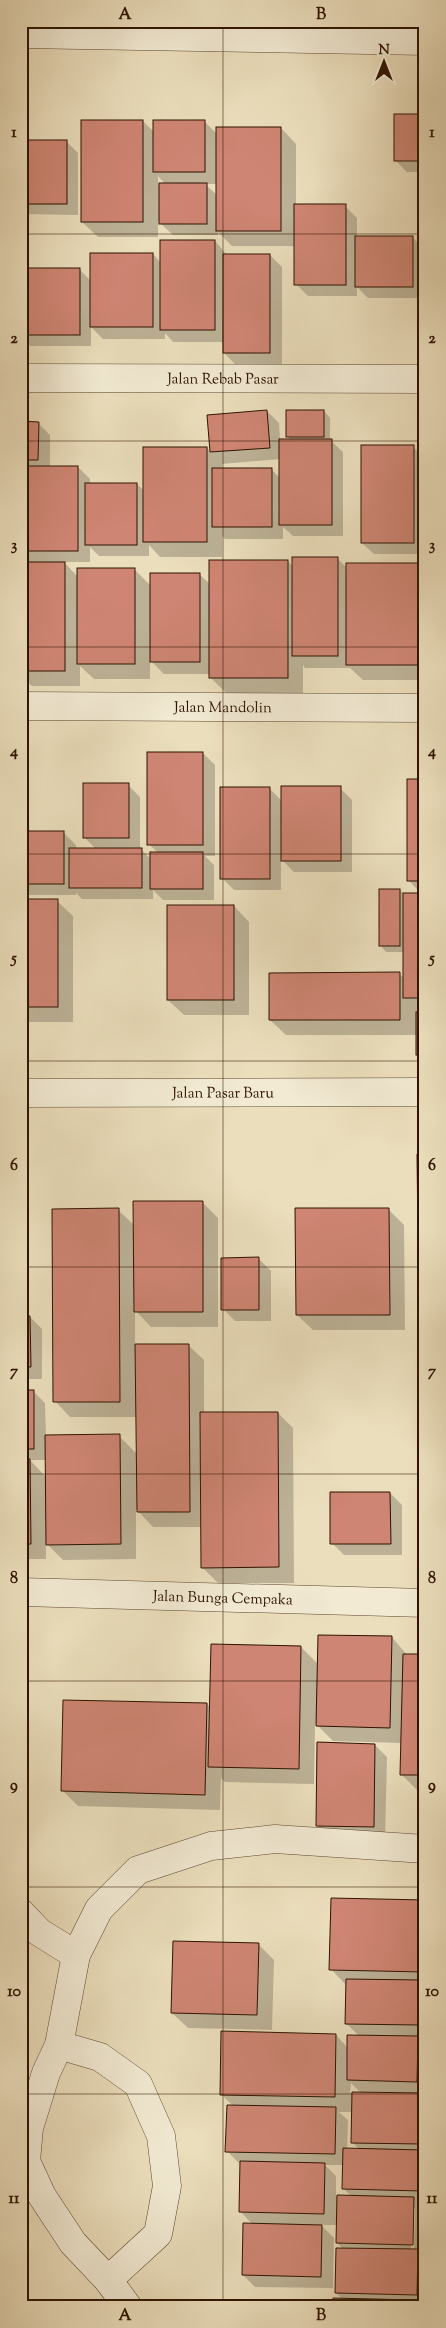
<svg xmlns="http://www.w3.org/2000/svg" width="446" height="2328" viewBox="0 0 446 2328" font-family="'Sorts Mill Goudy',serif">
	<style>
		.shadow { fill: #0003; fill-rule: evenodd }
		.building { fill: #ce8573; stroke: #2f1300 }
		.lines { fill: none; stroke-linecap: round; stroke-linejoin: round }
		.minor-casing { stroke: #5e462f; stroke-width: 29 }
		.minor { stroke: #f2ead3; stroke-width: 28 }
		.grid { fill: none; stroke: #2f1300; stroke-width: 1; stroke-opacity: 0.55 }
		.labels { text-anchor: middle; stroke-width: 4; stroke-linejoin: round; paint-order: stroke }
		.street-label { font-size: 15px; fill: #2f1300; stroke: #f2ead3 }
		.neatline { fill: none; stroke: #2f1300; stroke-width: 2 }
		.grid-label { font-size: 16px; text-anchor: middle; font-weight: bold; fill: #2f1300 }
	</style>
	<rect width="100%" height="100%" fill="#ebdebc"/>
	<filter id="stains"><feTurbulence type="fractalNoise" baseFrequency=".004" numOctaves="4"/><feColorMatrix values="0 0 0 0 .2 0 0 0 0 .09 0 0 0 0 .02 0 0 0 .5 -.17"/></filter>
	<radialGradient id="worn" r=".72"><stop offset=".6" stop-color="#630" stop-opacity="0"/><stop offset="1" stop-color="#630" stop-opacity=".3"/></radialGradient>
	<!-- shadow -->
	<g class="shadow">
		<path d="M368,21V34H329L319,24V36L227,37L211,21Z"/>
		<path d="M381,21H425V30H390Z"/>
		<path d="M425,115L424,298H368L357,287V296H308L296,284V246H232L218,232V235H173L158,221V237H98L82,222L143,121L154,132L205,122L217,134L281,128L296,144V206H345L357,218V237H412L424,249V172H407L395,160ZM158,176L166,185H158ZM205,184H217V195Z"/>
		<path d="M21,141H66L78,153V215L21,214Z"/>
		<path d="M215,241L227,255H270L282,267V365H236L224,353V342H173L165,333V339H103L91,327V346H30L21,337V269H79L91,281L153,254L161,263Z"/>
		<path d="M267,411L279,423L280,440H291L288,437L324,411L330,418V440L343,452V536H293L283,527V539H225L222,536V557H160L149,545V556H99L90,547V562H64L78,577L134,569L152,587L200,575L211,585L288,561L293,567L337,558L347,568L425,564V680H363L350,668H305L303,665V693H226L211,678V674H164L150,660V679H94L80,666V686H32L21,676V564H31L21,554V423H38L50,435V467H78L90,479V484H137L145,492L207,448L211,453L208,416ZM281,459V479L271,469H222V464Z"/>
		<path d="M413,447L425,458V554H374L362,543Z"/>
		<path d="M203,753L215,765V856H205L214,865V900H163L153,890V899H82L76,893V895H21V833H64L76,845V849H96L84,837L128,785L140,797V849L151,859L158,853L149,844Z"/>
		<path d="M425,780V1062L417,1054V1035H286L270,1020L399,974L404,978V952H386L380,945L400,890L404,894H422L409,881Z"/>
		<path d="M269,788L282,801L340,788L352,800V872H294L281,859V890H234L222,878Z"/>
		<path d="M21,901H57L73,916V1022H21Z"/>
		<path d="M234,906L249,922V1015H184L168,1000Z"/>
		<path d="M202,1202L218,1218V1327H151L135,1310V1345H188L204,1360V1413H278L293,1428L294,1583H218L203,1568L202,1527H153L136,1509V1559L63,1560L46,1543V1559H21V1391H33L45,1403L46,1436H119L137,1454V1417H70L55,1401L118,1210L135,1226ZM30,1460H46V1477Z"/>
		<path d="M388,1209L404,1225L405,1330H313L297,1315Z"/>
		<path d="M259,1259L271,1271V1321H235L223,1309Z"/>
		<path d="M30,1317L42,1329V1379H21V1318Z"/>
		<path d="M390,1493L402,1505V1555H344L332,1543Z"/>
		<path d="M392,1637L407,1655H425V1790H417L401,1774L402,1743L333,1741L315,1723L314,1784L225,1782L221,1778L220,1810L78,1806L63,1791L207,1704L211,1708L301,1647L319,1665Z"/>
		<path d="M21,1699L23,1700L21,1800Z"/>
		<path d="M375,1745L387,1757L385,1839L329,1838L317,1826Z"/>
		<path d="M425,1901V2037H417L425,2045V2093H420L425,2098V2202H417L425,2210V2306L334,2307L342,2299L336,2293L343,2249L337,2243V2225H321L334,2238L333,2288L255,2287L243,2275L253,2225L241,2212L242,2163H239L227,2151L233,2106L221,2094L336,2035L348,2048L359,2036L346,2023V1985L331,1969ZM351,2083L361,2093H350ZM339,2112H352V2142L360,2150H347L348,2120ZM325,2165H344L343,2188L352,2197L336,2196V2176ZM412,2208H415L414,2251H411Z"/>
		<path d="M258,1944L274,1960L272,2030L188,2028L172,2013Z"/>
	</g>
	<!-- building -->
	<g class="building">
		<path d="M210,21H291L210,22Z"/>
		<path d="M316,21H357V22L316,23Z"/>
		<rect x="394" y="114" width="31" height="47"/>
		<rect x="81" y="120" width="62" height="102"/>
		<rect x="153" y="120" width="52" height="52"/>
		<rect x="216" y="127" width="65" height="104"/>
		<rect x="21" y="140" width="46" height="64"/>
		<rect x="423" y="172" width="2" height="117"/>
		<rect x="159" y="183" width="48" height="41"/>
		<rect x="294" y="204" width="52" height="81"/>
		<rect x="355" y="236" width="58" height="51"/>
		<rect x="160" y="240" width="55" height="90"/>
		<rect x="90" y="253" width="63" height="74"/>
		<rect x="223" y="254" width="47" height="99"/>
		<rect x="21" y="268" width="59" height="67"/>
		<path d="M267,410L270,448L210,452L207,415Z"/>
		<rect x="286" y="410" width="38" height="27"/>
		<path d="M21,421L39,422L38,460H21Z"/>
		<rect x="279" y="439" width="53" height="86"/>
		<rect x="361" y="445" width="53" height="98"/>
		<rect x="424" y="446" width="1" height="96"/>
		<rect x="143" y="447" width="64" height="95"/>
		<rect x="21" y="466" width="57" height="85"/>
		<rect x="212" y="468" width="60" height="59"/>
		<rect x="85" y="483" width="52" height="62"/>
		<rect x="292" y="557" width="46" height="99"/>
		<rect x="209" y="560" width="79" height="118"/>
		<rect x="21" y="562" width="44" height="109"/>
		<rect x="346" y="563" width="79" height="102"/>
		<rect x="77" y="568" width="58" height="96"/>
		<rect x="150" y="573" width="50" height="89"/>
		<rect x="147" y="752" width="56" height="93"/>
		<rect x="407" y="779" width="18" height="102"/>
		<rect x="83" y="783" width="46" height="55"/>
		<rect x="281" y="786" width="60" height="75"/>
		<rect x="220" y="787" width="50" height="92"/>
		<rect x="21" y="831" width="43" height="53"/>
		<rect x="69" y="848" width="73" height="40"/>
		<rect x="150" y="852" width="53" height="37"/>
		<rect x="379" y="889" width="21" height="57"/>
		<rect x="403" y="893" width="22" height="105"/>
		<rect x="21" y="899" width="37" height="108"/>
		<rect x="167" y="905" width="67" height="95"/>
		<path d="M400,972V1020H269V973Z"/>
		<rect x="416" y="1012" width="9" height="43"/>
		<path d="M417,1154H425V1320H419Z"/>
		<path d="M133,1201H203V1312H134Z"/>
		<path d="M119,1208L120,1402H53L52,1209Z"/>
		<path d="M295,1208H389L390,1315H296Z"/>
		<path d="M259,1257V1310H221V1258Z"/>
		<path d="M21,1316H30L31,1367H21Z"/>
		<path d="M135,1344H189L190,1512H137Z"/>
		<rect x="21" y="1390" width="13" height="59"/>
		<path d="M200,1412H278L279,1567L201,1568Z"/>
		<path d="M120,1434L121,1544L46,1545L45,1435Z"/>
		<path d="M21,1459H30L31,1544H21Z"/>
		<path d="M330,1492H390L391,1544H330Z"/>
		<path d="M318,1635L392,1636L390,1728L316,1726Z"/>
		<path d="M211,1644L301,1646L299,1769L208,1767Z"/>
		<path d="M403,1654H425V1775H400Z"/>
		<path d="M63,1700L207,1703L205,1795L61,1791Z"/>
		<path d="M317,1742L375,1744L374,1827L316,1826Z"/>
		<path d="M331,1898L425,1900V1972L329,1970Z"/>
		<path d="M173,1941L259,1943L257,2015L171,2013Z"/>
		<path d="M346,1979L421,1980L419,2025L345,2024Z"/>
		<path d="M221,2031L336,2034L335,2097L220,2095Z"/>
		<path d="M347,2035L418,2036L417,2082L347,2080Z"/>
		<path d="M352,2092L422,2093L421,2144L351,2143Z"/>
		<path d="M227,2105L336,2107L335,2154L225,2152Z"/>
		<path d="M343,2148L423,2150L422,2191L342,2189Z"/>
		<path d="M240,2161L325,2163L324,2214L239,2212Z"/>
		<path d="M337,2195L414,2197L413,2245L336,2243Z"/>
		<path d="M243,2223L322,2225L321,2277L242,2275Z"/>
		<path d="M336,2248L418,2249L417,2295L335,2293Z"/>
		<path d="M333,2298L414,2300V2307H333Z"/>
	</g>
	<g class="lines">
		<defs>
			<g id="minor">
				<path d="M21,34L425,41"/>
				<path id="s1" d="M21,378L425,379"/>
				<path id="s2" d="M21,706L425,708"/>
				<path id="s3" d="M21,1093L425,1092"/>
				<path id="s4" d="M21,1592L425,1603"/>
				<path d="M21,1913L39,1932L76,1955"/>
				<path d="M59,2045L100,2057L138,2084L161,2136L167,2186L158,2234L108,2280"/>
				<path d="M26,2161L42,2196L73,2243L108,2280L128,2307"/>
				<path d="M21,2162L26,2161L29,2128L46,2073L59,2045L76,1955L99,1909L138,1870L211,1846L275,1839L425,1849"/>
			</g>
		</defs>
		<!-- minor casing -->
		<use href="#minor" class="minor-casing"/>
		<!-- minor -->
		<use href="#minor" class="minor"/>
	</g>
	<!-- grid -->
	<path class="grid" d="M223,21V2307M21,234H425M21,441H425M21,647H425M21,854H425M21,1061H425M21,1267H425M21,1474H425M21,1681H425M21,1887H425M21,2094H425"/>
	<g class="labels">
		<!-- street labels -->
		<g class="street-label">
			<text dy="5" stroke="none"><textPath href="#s1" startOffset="202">Jalan Rebab Pasar</textPath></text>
			<text dy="5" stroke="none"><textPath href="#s2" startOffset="202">Jalan Mandolin</textPath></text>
			<text dy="5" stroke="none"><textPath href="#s3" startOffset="202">Jalan Pasar Baru</textPath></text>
			<text dy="5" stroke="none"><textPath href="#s4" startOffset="202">Jalan Bunga Cempaka</textPath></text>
		</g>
	</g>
	<!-- margin -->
	<rect width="446" height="2328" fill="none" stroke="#ebdebc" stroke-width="55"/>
	<!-- north arrow -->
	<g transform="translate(384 62)" stroke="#f2ead3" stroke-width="4" paint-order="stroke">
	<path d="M0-4L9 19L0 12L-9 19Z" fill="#2f1300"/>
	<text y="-8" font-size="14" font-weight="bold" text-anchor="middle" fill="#2f1300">N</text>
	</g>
	<rect x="28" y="28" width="390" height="2272" class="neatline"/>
	<g class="grid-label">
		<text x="125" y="19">A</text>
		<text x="321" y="19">B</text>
		<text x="14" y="137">1</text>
		<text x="432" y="137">1</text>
		<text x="14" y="343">2</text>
		<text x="432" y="343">2</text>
		<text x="14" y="550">3</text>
		<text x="432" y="550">3</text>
		<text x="14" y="756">4</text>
		<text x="432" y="756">4</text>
		<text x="14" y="963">5</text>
		<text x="432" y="963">5</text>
		<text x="14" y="1170">6</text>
		<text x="432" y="1170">6</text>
		<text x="14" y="1376">7</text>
		<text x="432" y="1376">7</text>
		<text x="14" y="1583">8</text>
		<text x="432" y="1583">8</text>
		<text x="14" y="1790">9</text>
		<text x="432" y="1790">9</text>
		<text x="14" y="1996">10</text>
		<text x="432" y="1996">10</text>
		<text x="14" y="2203">11</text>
		<text x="432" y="2203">11</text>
		<text x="125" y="2320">A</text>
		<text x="321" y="2320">B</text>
	</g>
	<rect width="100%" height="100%" filter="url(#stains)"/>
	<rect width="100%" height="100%" fill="url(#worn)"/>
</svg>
